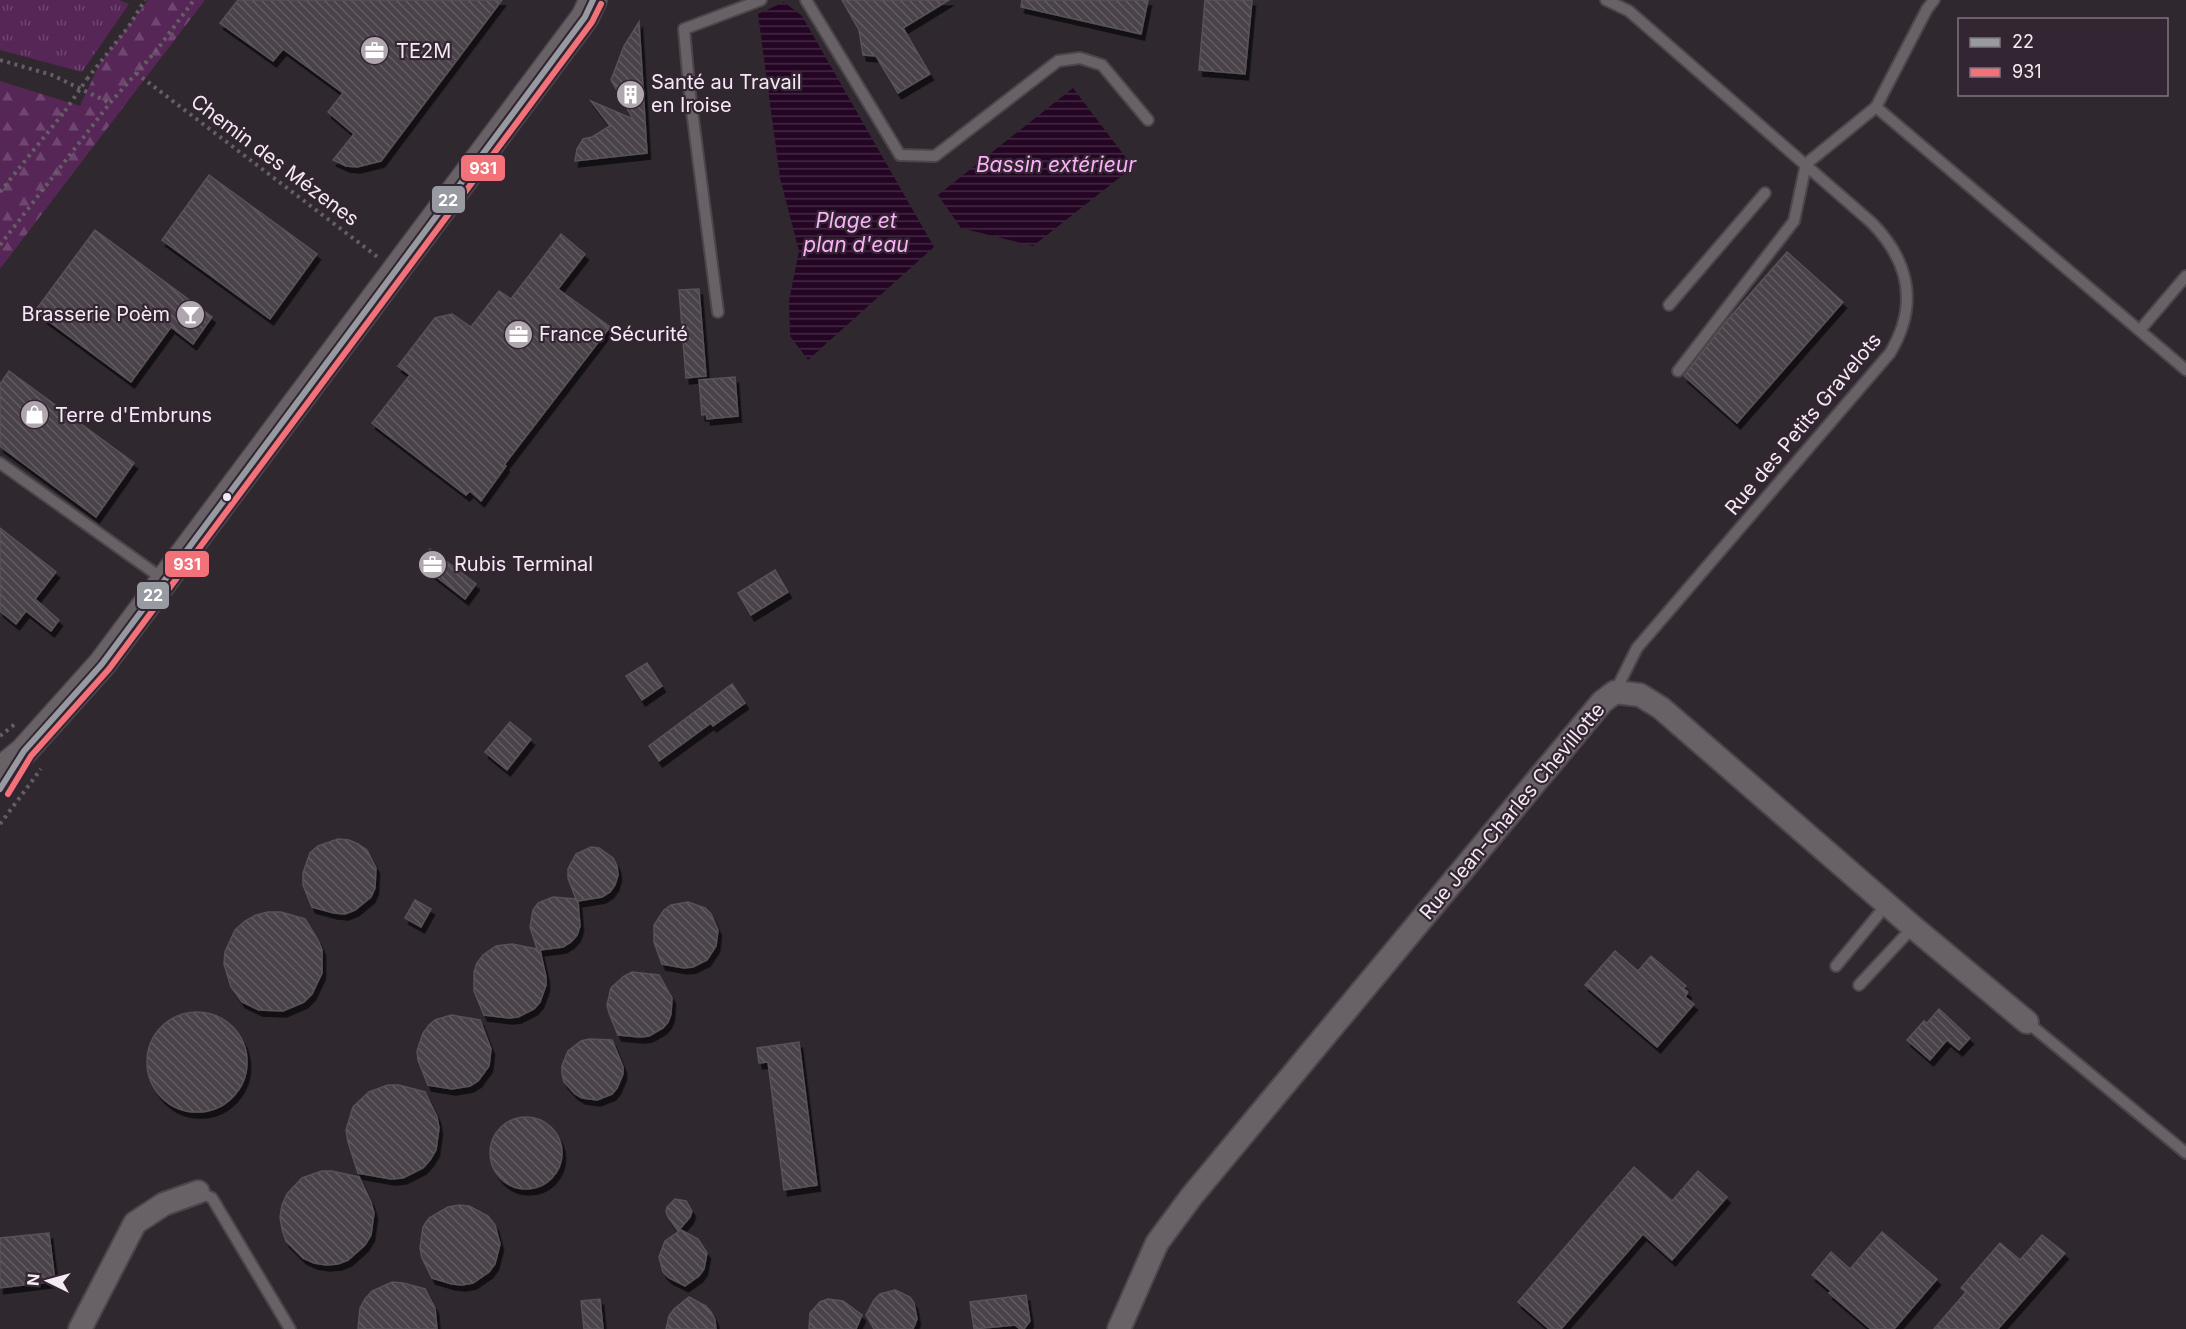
<svg xmlns="http://www.w3.org/2000/svg" width="2186" height="1329" viewBox="0 0 2186 1329" font-family="Inter,sans-serif">
	<style>
		.grass { fill: url(#grass-tufts) }
		.forest { fill: url(#forest-firs) }
		.water { fill: url(#water-rules) }
		.building { fill: url(#building-back-hatch); stroke: #585258; stroke-width: 1.5; filter: url(#shadow) }
		.lines { fill: none; stroke-linecap: round; stroke-linejoin: round }
		.service-casing { stroke: #4c454b; stroke-width: 14 }
		.minor-casing { stroke: #4c454b; stroke-width: 26 }
		.tertiary-casing { stroke: #4c454b; stroke-width: 30 }
		.path { stroke: #645f64; stroke-width: 4; stroke-dasharray: 3 4.5; stroke-linecap: butt }
		.service { stroke: #686267; stroke-width: 10 }
		.minor { stroke: #686267; stroke-width: 22 }
		.tertiary { stroke: #686267; stroke-width: 27 }
		.path-bridge { stroke: #645f64; stroke-width: 4; stroke-dasharray: 3 4.5; stroke-linecap: butt }
		.bus-1-casing { stroke: #332532; stroke-width: 10 }
		.bus-2-casing { stroke: #332532; stroke-width: 10 }
		.bus-1 { stroke: #979ba1; stroke-width: 6 }
		.bus-2 { stroke: #f3727a; stroke-width: 6 }
		.bus-dot { fill: #f3eaf3; stroke: #332532; stroke-width: 2 }
		.labels { text-anchor: middle; stroke-width: 4.5; stroke-linejoin: round; paint-order: stroke }
		.poi-label { font-size: 20px; fill: #f3eaf3; stroke: #332532; text-anchor: start }
		.street-label { font-size: 20px; fill: #f3eaf3; stroke: #332532 }
		.water-label { font-size: 21px; font-style: italic; fill: #fbb0f9; stroke: #332532 }
		.line-badge { stroke: #332532; stroke-width: 2 }
		.badge-label { font-size: 16px; text-anchor: middle; font-weight: bold; fill: #fff }
	</style>
	<defs>
		<pattern id="grass-tufts" width="24" height="20" patternUnits="userSpaceOnUse" patternTransform="scale(1.5)"><rect width="24" height="20" fill="#562656"/><path d="M3 7l-1-3M5 7V3M7 7l1-3M15 17l-1-3M17 17v-4M19 17l1-3" fill="none" stroke="#6f466f"/></pattern>
		<pattern id="forest-firs" width="22" height="20" patternUnits="userSpaceOnUse" patternTransform="scale(1.5)"><rect width="22" height="20" fill="#562656"/><path d="M5 1l3.5 6h-7zM16 11l3.5 6h-7z" fill="#6f466f"/></pattern>
		<pattern id="water-rules" width="6" height="5" patternUnits="userSpaceOnUse" patternTransform="scale(1.5)"><rect width="6" height="5" fill="#240524"/><path d="M0 2.5h6" fill="none" stroke="#442a44"/></pattern>
		<pattern id="building-back-hatch" width="6" height="6" patternUnits="userSpaceOnUse" patternTransform="scale(1.5)"><rect width="6" height="6" fill="#484248"/><path d="M-1 5l2 2M0 0l6 6M5-1l2 2" fill="none" stroke="#635d63"/></pattern>
		<filter id="shadow"><feDropShadow dx="3.5" dy="6" stdDeviation="0" flood-color="#0009"/></filter>
	</defs>
	<rect width="100%" height="100%" fill="#30282f"/>
	<!-- grass -->
	<path class="grass" d="M0,0H119L129,4L82,72L0,50Z"/>
	<!-- forest -->
	<path class="forest" d="M148,0H205L0,269V81L80,106L99,65Z"/>
	<!-- water -->
	<g class="water">
		<path d="M784,2L802,16L934,247L808,360L790,336L789,301L799,251L780,178L758,14Z"/>
		<path d="M1073,88L1133,167L1033,246L961,228L938,195Z"/>
	</g>
	<!-- building -->
	<g class="building">
		<path d="M238,0H502L381,161L357,167L346,166L333,160L354,134L328,112L343,93L283,49L273,61L220,23Z"/>
		<path d="M842,0H949L903,28L930,74L898,93L876,56L863,55L859,30Z"/>
		<path d="M1022,0H1148L1141,34L1021,7Z"/>
		<path d="M1205,0H1252L1245,74L1199,70Z"/>
		<path d="M639,22L647,153L575,161L577,149L583,139L592,137L610,126L591,101L633,119L611,80L624,46Z"/>
		<path d="M209,175L317,254L270,319L162,240Z"/>
		<path d="M95,230L212,317L193,344L171,327L131,382L35,311Z"/>
		<path d="M561,234L585,254L558,289L610,327L504,465L506,466L481,501L470,491L466,495L372,423L410,375L398,366L435,318L452,314L471,327L499,291L511,299Z"/>
		<path d="M1787,252L1843,302L1737,423L1684,376L1724,324Z"/>
		<path d="M699,289L706,376L686,378L679,290Z"/>
		<path d="M9,371L134,463L96,517L0,446V384Z"/>
		<path d="M735,377L738,416L707,419L706,414L702,415L699,380Z"/>
		<path d="M0,528L56,572L35,599L59,620L51,631L26,611L16,624L0,611Z"/>
		<path d="M430,549L476,584L465,599L419,563Z"/>
		<path d="M775,570L788,592L751,615L738,593Z"/>
		<path d="M647,663L662,686L642,700L626,676Z"/>
		<path d="M732,684L745,703L713,726L711,723L659,761L649,746Z"/>
		<path d="M510,722L531,739L507,770L485,752Z"/>
		<path d="M338,839L349,840L358,844L367,850L376,868L375,888L371,897L355,910L345,914L334,913L312,907L303,885V873L310,853L318,846Z"/>
		<path d="M591,847L599,848L613,858L617,866L618,875L615,885L610,892L602,897L578,901L580,926L577,935L571,942L563,947L540,950L546,977V985L540,1002L534,1009L518,1017L509,1018L484,1015L474,991V972L477,963L483,955L496,946L512,944L537,949L530,927L533,910L538,903L553,897L576,899L568,878V869L576,854Z"/>
		<path d="M415,900L431,909L421,927L405,918Z"/>
		<path d="M688,902L705,908L711,914L718,930L716,946L707,960L693,967L684,968L662,964L654,942V925L664,910L671,905Z"/>
		<path d="M268,912H281L305,919L318,940L322,950V973L312,994L304,1002L283,1011L259,1010L242,1002L231,987L224,964L225,952L235,930L245,921L256,915Z"/>
		<path d="M1615,951L1638,971L1651,956L1686,986L1683,988L1688,992L1685,997L1694,1004L1657,1047L1585,985Z"/>
		<path d="M632,972L659,975L672,998L671,1014L668,1022L663,1028L649,1036L640,1037L618,1035L609,1013L607,1005L611,988L624,976Z"/>
		<path d="M1939,1009L1970,1038L1959,1050L1947,1040L1930,1060L1907,1040L1924,1021L1927,1023Z"/>
		<circle cx="197" cy="1062" r="50"/>
		<path d="M451,1015L480,1020L491,1049L489,1066L478,1081L470,1086L452,1089L428,1085L418,1060L417,1051L423,1033L429,1025L435,1020Z"/>
		<path d="M589,1039L612,1040L623,1067V1074L617,1088L612,1094L597,1100L582,1098L575,1094L564,1082L562,1074V1066L568,1051L581,1041Z"/>
		<path d="M799,1042L817,1185L784,1190L768,1062L759,1063L757,1048Z"/>
		<path d="M388,1085H399L425,1092L437,1117L439,1128L436,1150L430,1160L423,1168L403,1178L391,1179L358,1173L348,1142L346,1130L353,1107L369,1092Z"/>
		<circle cx="526" cy="1153" r="36"/>
		<path d="M1634,1167L1672,1201L1698,1171L1727,1197L1672,1260L1643,1234L1561,1329H1549L1518,1302Z"/>
		<path d="M322,1171H332L359,1177L371,1202L374,1213L371,1235L365,1245L348,1260L338,1264L326,1265L314,1263L303,1258L286,1241L282,1229L280,1217L282,1205L287,1194L302,1178Z"/>
		<path d="M675,1199L686,1201L692,1211L690,1217L678,1231L668,1217L666,1212L667,1207Z"/>
		<path d="M459,1205L469,1206L488,1216L495,1225L500,1244L495,1264L489,1272L473,1283L462,1285L452,1284L432,1278L422,1258L420,1248L423,1227L429,1218L448,1207Z"/>
		<path d="M681,1230L698,1239L707,1253L704,1269L699,1276L685,1286L669,1278L663,1272L659,1257L665,1241Z"/>
		<path d="M1882,1232L1937,1279L1894,1329H1871L1829,1293L1831,1291L1812,1275L1831,1252L1850,1269Z"/>
		<path d="M49,1233L55,1281L0,1288V1238Z"/>
		<path d="M2042,1235L2065,1253L1998,1329H1934L1966,1292L1961,1288L2000,1243L2020,1260Z"/>
		<path d="M392,1282L403,1283L425,1289L435,1308L437,1329H358L360,1308L365,1299L372,1291Z"/>
		<path d="M895,1290L910,1297L914,1303L917,1319L913,1329H874L866,1315L874,1300L880,1294Z"/>
		<path d="M1026,1295L1030,1321L1024,1329H1020L1015,1325L974,1329L970,1302Z"/>
		<path d="M689,1297L706,1306L711,1312L715,1320L716,1329H666L669,1316L674,1309Z"/>
		<path d="M600,1299L603,1329H584L581,1301Z"/>
		<path d="M828,1299L843,1301L862,1315L856,1329H809L810,1313L820,1302Z"/>
	</g>
	<g class="lines">
		<defs>
			<g id="service">
				<path d="M806,0L900,155L935,156L1058,61L1080,58L1102,65L1148,120"/>
				<path d="M1606,0L1629,11L1872,223C1909,261 1919,305 1890,353L1637,648L1615,692"/>
				<path d="M1876,107L1927,9L1934,0"/>
				<path d="M1669,305L1765,193"/>
				<path d="M718,312L690,95L684,29L761,0"/>
				<path d="M2140,330L2186,276"/>
				<path d="M1678,371L1794,221L1806,164L1876,107L2186,370"/>
				<path d="M0,463L163,579"/>
				<path d="M1836,966L1887,904"/>
				<path d="M1859,985L1913,927"/>
				<path d="M2027,1022L2186,1153"/>
				<path d="M198,1192L212,1198L290,1329"/>
			</g>
			<g id="minor">
				<path d="M80,1329L135,1223L164,1204L198,1192"/>
				<path d="M1119,1329L1157,1243L1191,1197L1602,702L1615,692L1640,695L1661,708L1913,927L2027,1022"/>
			</g>
			<path id="tertiary" d="M0,771L24,751L102,664L585,17L593,0"/>
		</defs>
		<!-- service casing -->
		<use href="#service" class="service-casing"/>
		<!-- minor casing -->
		<use href="#minor" class="minor-casing"/>
		<!-- tertiary casing -->
		<use href="#tertiary" class="tertiary-casing"/>
		<!-- path -->
		<g class="path">
			<path d="M0,60L52,75L110,103"/>
			<path d="M136,73L379,258"/>
			<path d="M87,79L129,26L145,0"/>
			<path d="M0,192L65,111"/>
			<path d="M0,245L110,103L156,51L194,0"/>
			<path d="M0,736L15,724"/>
			<path d="M0,824L41,769"/>
		</g>
		<!-- service -->
		<use href="#service" class="service"/>
		<!-- minor -->
		<use href="#minor" class="minor"/>
		<!-- tertiary -->
		<use href="#tertiary" class="tertiary"/>
		<!-- path-bridge -->
		<path class="path-bridge" d="M65,111L87,79"/>
		<defs>
			<path id="bus-1" d="M0,789L24,751L102,664L585,17L593,0"/>
			<path id="bus-2" d="M8,794L31,756L109,669L592,22L601,4"/>
		</defs>
		<!-- bus-1 casing -->
		<use href="#bus-1" class="bus-1-casing"/>
		<!-- bus-2 casing -->
		<use href="#bus-2" class="bus-2-casing"/>
		<!-- bus-1 -->
		<use href="#bus-1" class="bus-1"/>
		<!-- bus-2 -->
		<use href="#bus-2" class="bus-2"/>
	</g>
	<!-- icons -->
	<defs>
		<symbol id="office-disc" viewBox="-11 -11 22 22"><circle r="9.5" fill="#afa6ae" stroke="#332532"/><path d="M-6-3h4V-5.5h4V-3h4V5H-6ZM-1-4.5V-3h2v-1.5ZM-6 0V1H6V0Z" fill="#fff"/></symbol>
		<symbol id="building-disc" viewBox="-11 -11 22 22"><circle r="9.5" fill="#afa6ae" stroke="#332532"/><path d="M-4-6H4V6H1V3H-1V6H-4ZM-2.5-4.3h1.7v1.8h-1.7ZM.8-4.3h1.7v1.8H.8ZM-2.5-1h1.7V.8h-1.7ZM.8-1h1.7V.8H.8Z" fill="#fff"/></symbol>
		<symbol id="bar-disc" viewBox="-11 -11 22 22"><circle r="9.5" fill="#afa6ae" stroke="#332532"/><path d="M-6-5H6L.8 .8V4.5H3.5V6h-7V4.5H-.8V.8Z" fill="#fff"/></symbol>
		<symbol id="shop-disc" viewBox="-11 -11 22 22"><circle r="9.5" fill="#afa6ae" stroke="#332532"/><path d="M-5-2.5h2.3a2.7 3.5 0 0 1 5.4 0H5L5.5 6h-11ZM-1.5-2.5h3a1.5 2.3 0 0 0-3 0Z" fill="#fff"/></symbol>
	</defs>
	<g fill-rule="evenodd">
		<use href="#office-disc" x="358" y="34" width="33" height="33"/>
		<use href="#building-disc" x="614" y="78" width="33" height="33"/>
		<use href="#bar-disc" x="174" y="298" width="33" height="33"/>
		<use href="#office-disc" x="502" y="318" width="33" height="33"/>
		<use href="#shop-disc" x="18" y="398" width="33" height="33"/>
		<use href="#office-disc" x="416" y="548" width="33" height="33"/>
	</g>
	<!-- markers -->
	<circle class="bus-dot" cx="227" cy="497" r="5"/>
	<g class="labels">
		<!-- poi labels -->
		<g class="poi-label">
			<text x="396" y="58">TE2M</text>
			<text x="651" y="89">Santé au Travail<tspan x="651" dy="23">en Iroise</tspan></text>
			<text x="170" y="321" text-anchor="end">Brasserie Poèm</text>
			<text x="539" y="341">France Sécurité</text>
			<text x="55" y="422">Terre d'Embruns</text>
			<text x="454" y="571">Rubis Terminal</text>
		</g>
		<!-- street labels -->
		<g class="street-label">
			<text transform="translate(275 160) rotate(37)" y="7">Chemin des Mézenes</text>
			<text transform="translate(1803 424) rotate(-50)" y="7">Rue des Petits Gravelots</text>
			<text transform="translate(1512 811) rotate(-50)" y="7">Rue Jean-Charles Chevillotte</text>
		</g>
		<!-- water labels -->
		<g class="water-label">
			<text x="1056" y="172">Bassin extérieur</text>
			<text x="856" y="228">Plage et<tspan x="856" dy="24">plan d'eau</tspan></text>
		</g>
	</g>
	<g class="line-badge">
		<rect x="460" y="154" width="46" height="28" rx="6" fill="#f3727a"/>
		<rect x="431" y="185" width="35" height="29" rx="6" fill="#979ba1"/>
		<rect x="164" y="550" width="46" height="28" rx="6" fill="#f3727a"/>
		<rect x="136" y="581" width="34" height="29" rx="6" fill="#979ba1"/>
	</g>
	<g class="badge-label">
		<text x="483" y="174">931</text>
		<text x="448" y="206">22</text>
		<text x="187" y="570">931</text>
		<text x="153" y="601">22</text>
	</g>
	<!-- legend -->
	<rect x="1958" y="18" width="210" height="78" fill="#332532" stroke="#80747f" stroke-width="1.5"/>
	<rect x="1970" y="38" width="30" height="9" fill="#979ba1" stroke="#80747f" stroke-width="1.5"/>
	<text x="2012" y="48" font-size="18" fill="#f3eaf3">22</text>
	<rect x="1970" y="68" width="30" height="9" fill="#f3727a" stroke="#80747f" stroke-width="1.5"/>
	<text x="2012" y="78" font-size="18" fill="#f3eaf3">931</text>
	<!-- north arrow -->
	<g transform="translate(48 1281) rotate(275)" stroke="#332532" stroke-width="4.5" paint-order="stroke">
	<path d="M0-4.5L10 22L0 15L-10 22Z" fill="#f3eaf3"/>
	<text y="-9" font-size="16" font-weight="bold" text-anchor="middle" fill="#f3eaf3">N</text>
	</g>
</svg>
